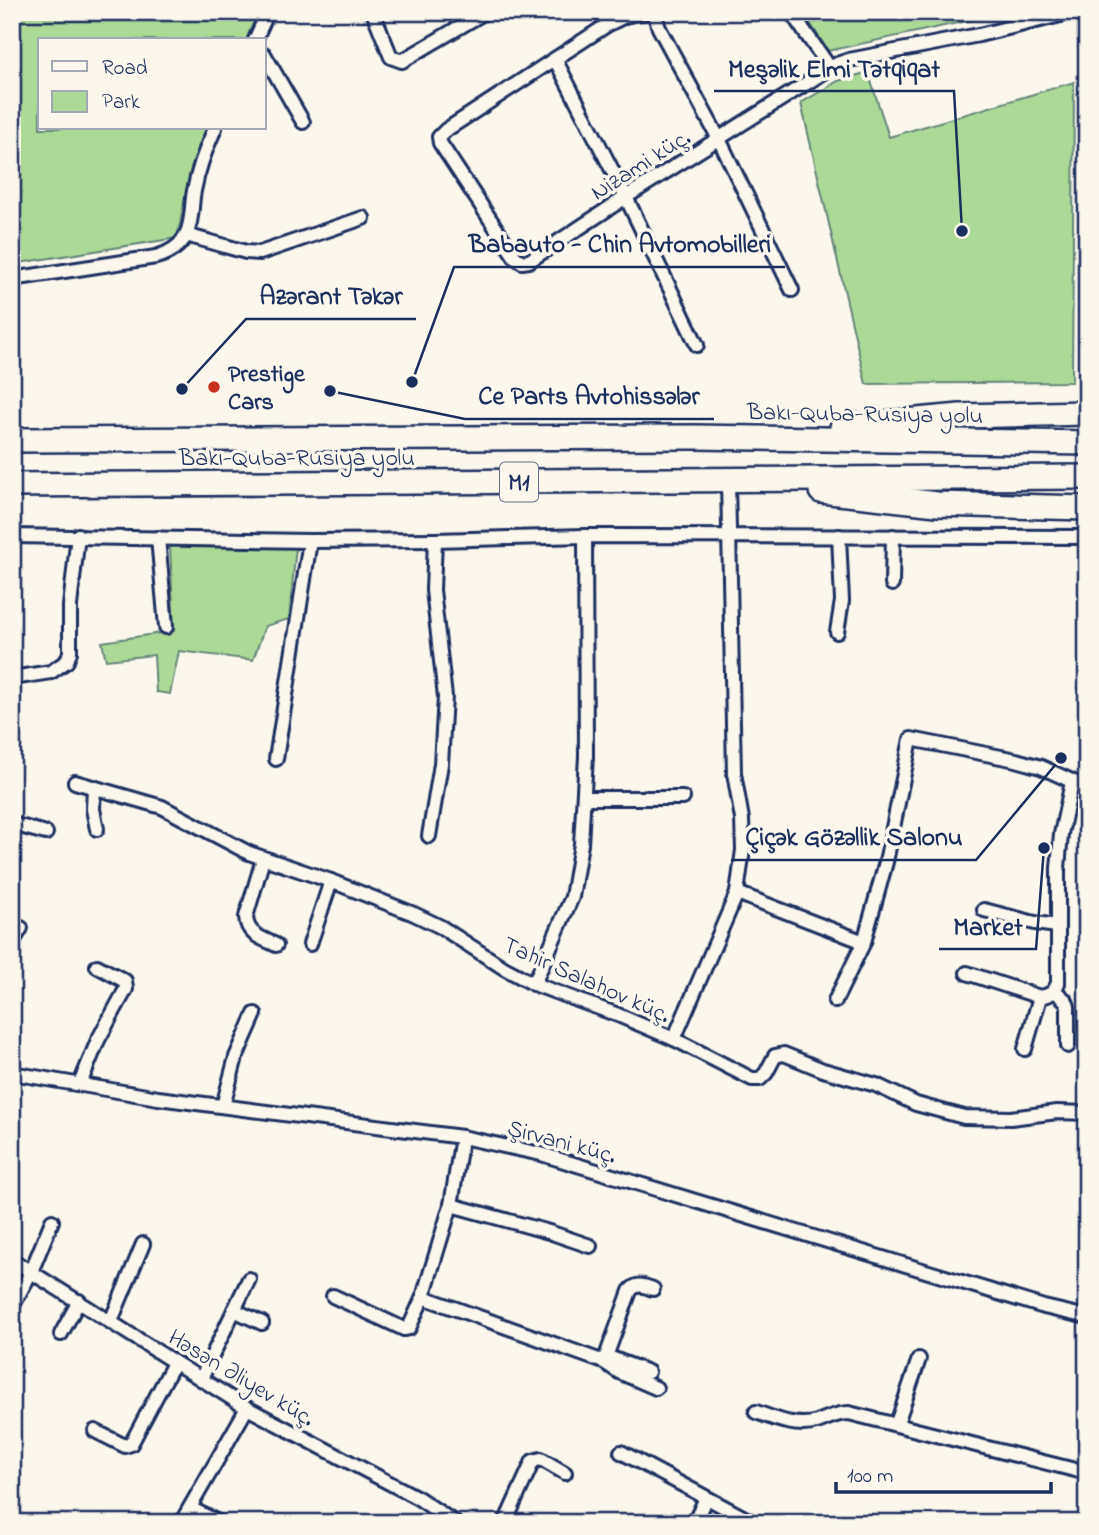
<svg xmlns="http://www.w3.org/2000/svg" width="1099" height="1535" viewBox="0 0 1099 1535" font-family="'Indie Flower',sans-serif">
	<style>
		.green { fill: #add997; stroke: #64847a; stroke-width: 2 }
		.lines { fill: none; stroke-linecap: round; stroke-linejoin: round }
		.street-casing { stroke: #1b2f5e; stroke-width: 18 }
		.highway-casing { stroke: #1b2f5e; stroke-width: 28 }
		.street { stroke: #fbf7ec; stroke-width: 12 }
		.highway { stroke: #fbf7ec; stroke-width: 23 }
		.poi-dot { fill: #c8321e; stroke: #fbf7ec; stroke-width: 2.5 }
		.labels { text-anchor: middle; stroke-width: 7; stroke-linejoin: round; paint-order: stroke }
		.shield { fill: #fbf7ec; stroke: #5e6b89; stroke-width: 2 }
		.shield-label { font-size: 23px; font-weight: bold; fill: #1b2f5e }
		.street-label { font-size: 24px; fill: #1b2f5e; stroke: #fbf7ec }
		.poi-label { font-size: 24px; font-weight: bold; fill: #1b2f5e; stroke: #fbf7ec; text-anchor: start }
		.leader { fill: none; stroke: #1b2f5e; stroke-width: 2.5 }
		.callout-dot { fill: #1b2f5e; stroke: #fbf7ec; stroke-width: 2.5 }
		.callout-label { font-size: 26px; text-anchor: middle; font-weight: bold; fill: #1b2f5e; stroke: #fbf7ec; stroke-width: 7; stroke-linejoin: round; paint-order: stroke }
	</style>
	<rect width="100%" height="100%" fill="#fbf7ec"/>
	<filter id="ink" filterUnits="userSpaceOnUse"><feTurbulence type="fractalNoise" baseFrequency=".0143" numOctaves="2"/><feDisplacementMap in="SourceGraphic" scale="14" xChannelSelector="R" yChannelSelector="G"/><feConvolveMatrix kernelMatrix="1 2 1 2 8 2 1 2 1" color-interpolation-filters="sRGB"/></filter>
	<g filter="url(#ink)">
		<!-- green -->
		<g class="green">
			<path d="M12,12H258L246,40H40V128H209L191,169L177,238L12,264Z"/>
			<path d="M803,12H1009L828,51Z"/>
			<path d="M868,72L889,137L1074,82L1072,382L866,384L801,103L838,81Z"/>
			<path d="M170,546H296L289,619L265,626L253,660L179,651L170,694L156,692L154,655L106,660L102,642L174,631Z"/>
		</g>
		<g class="lines">
			<defs>
				<g id="street">
					<path d="M373,12L391,57L402,61L485,12"/>
					<path d="M645,12L625,16L607,25L446,130L439,137L440,143L515,257L522,262L529,261L626,197L837,64L849,60L979,35L1073,12"/>
					<path d="M654,12L659,28L719,139L792,290"/>
					<path d="M791,12L830,68"/>
					<path d="M255,40L268,12"/>
					<path d="M264,54L303,122"/>
					<path d="M555,59L626,197L697,345"/>
					<path d="M186,235L246,252L260,253L363,218"/>
					<path d="M12,279L156,257C168,254 181,246 186,235C193,221 191,205 194,191C198,169 206,148 215,128"/>
					<path d="M12,536L310,541L435,540L585,536L1087,537"/>
					<path d="M158,538L166,627"/>
					<path d="M892,584L893,536"/>
					<path d="M837,632L842,601L839,536"/>
					<path d="M12,678L51,672L67,661L70,652V606L78,535"/>
					<path d="M276,759L310,541"/>
					<path d="M75,782L162,807L249,853L331,881L414,914L441,927L504,968L534,984L618,1015L674,1039L752,1079H760L766,1073L775,1056L784,1054L823,1070L876,1085L916,1104L964,1117L1011,1118L1057,1112L1087,1113"/>
					<path d="M94,787L93,809L97,829"/>
					<path d="M584,798H683"/>
					<path d="M12,824L46,833"/>
					<path d="M429,836L441,764L445,697L433,590L435,540"/>
					<path d="M263,859L246,917C247,935 262,938 276,945"/>
					<path d="M737,893L864,942"/>
					<path d="M984,910L1035,923L1057,926"/>
					<path d="M12,943L21,928"/>
					<path d="M310,944L331,881"/>
					<path d="M967,973L1040,997C1050,995 1054,993 1058,983V868L1061,834L1072,782"/>
					<path d="M534,984L572,897L581,844L586,756L585,536"/>
					<path d="M1055,991L1066,1001L1068,1006V1046"/>
					<path d="M835,1001L864,942L886,862L911,739L1016,760L1041,767L1087,788"/>
					<path d="M674,1039L737,893L743,850L742,819L734,773L728,481"/>
					<path d="M1025,1049L1040,997"/>
					<path d="M12,1073L158,1098L462,1137L541,1154L1044,1307L1087,1317"/>
					<path d="M80,1084L98,1040L126,989L125,981L97,966"/>
					<path d="M223,1106L236,1057L255,1014"/>
					<path d="M462,1137L451,1205L423,1297L604,1362L619,1372L656,1388"/>
					<path d="M451,1205L549,1232L590,1246"/>
					<path d="M12,1260L247,1408L418,1498L455,1523"/>
					<path d="M333,1296L404,1329L409,1328L423,1297"/>
					<path d="M12,1307L31,1272L52,1221"/>
					<path d="M234,1310L262,1323"/>
					<path d="M111,1321L143,1244"/>
					<path d="M61,1334L79,1301"/>
					<path d="M606,1356L648,1372"/>
					<path d="M604,1362L630,1291C637,1282 644,1286 653,1289"/>
					<path d="M201,1379L249,1279"/>
					<path d="M756,1412C775,1419 797,1428 817,1422C829,1418 836,1413 849,1413L1087,1473"/>
					<path d="M897,1423L919,1359"/>
					<path d="M95,1431L125,1446L131,1444L174,1363"/>
					<path d="M621,1452L754,1523"/>
					<path d="M190,1508L220,1523"/>
					<path d="M181,1523L247,1408"/>
					<path d="M505,1523L533,1461L541,1459L565,1473"/>
					<path d="M694,1523L706,1498"/>
				</g>
				<g id="highway">
					<path d="M842,427L960,416L1087,413"/>
					<path d="M12,440L695,437L1087,443"/>
					<path d="M12,485L1087,477"/>
					<path d="M821,491L937,504L1087,508"/>
				</g>
			</defs>
			<!-- street casing -->
			<use href="#street" class="street-casing"/>
			<!-- highway casing -->
			<use href="#highway" class="highway-casing"/>
			<!-- street -->
			<use href="#street" class="street"/>
			<!-- highway -->
			<use href="#highway" class="highway"/>
		</g>
	</g>
	<!-- markers -->
	<circle class="poi-dot" cx="214" cy="387" r="7"/>
	<g class="labels">
		<!-- shield labels -->
		<rect class="shield" x="500" y="462.5" width="38" height="39" rx="5"/>
		<g class="shield-label">
			<text x="519" y="490">M1</text>
		</g>
		<!-- street labels -->
		<g class="street-label">
			<text transform="translate(640 164) rotate(-32)" y="8">Nizami küç.</text>
			<text transform="translate(865 413) rotate(1)" y="8">Bakı-Quba-Rusiya yolu</text>
			<text x="297" y="465">Bakı-Quba-Rusiya yolu</text>
			<text transform="translate(587 979) rotate(24)" y="8">Tahir Salahov küç.</text>
			<text transform="translate(562 1141) rotate(15)" y="8">Şirvani küç.</text>
			<text transform="translate(242 1377) rotate(31)" y="8">Həsən Əliyev küç.</text>
		</g>
		<!-- poi labels -->
		<g class="poi-label">
			<text x="228" y="381">Prestige<tspan x="228" dy="28">Cars</tspan></text>
		</g>
	</g>
	<!-- callouts -->
	<path class="leader" d="M962 231L954 91H714M412 382L454 267H785M182 389L246 319H416M330 391L465 419H714M1061 758L976 860H731M1044 848L1036 949H939"/>
	<g class="callout-dot">
		<circle cx="962" cy="231" r="7"/>
		<circle cx="412" cy="382" r="7"/>
		<circle cx="182" cy="389" r="7"/>
		<circle cx="330" cy="391" r="7"/>
		<circle cx="1061" cy="758" r="7"/>
		<circle cx="1044" cy="848" r="7"/>
	</g>
	<g class="callout-label">
		<text x="834" y="77">Meşəlik Elmi Tətqiqat</text>
		<text x="620" y="252">Babauto - Chin Avtomobilleri</text>
		<text x="331" y="304">Azərant Təkər</text>
		<text x="589" y="404">Ce Parts Avtohissələr</text>
		<text x="854" y="845">Çiçək Gözəllik Salonu</text>
		<text x="988" y="935">Market</text>
	</g>
	<!-- margin -->
	<rect width="1099" height="1535" fill="none" stroke="#fbf7ec" stroke-width="42"/>
	<rect x="21" y="21" width="1057" height="1493" fill="none" stroke="#1b2f5e" stroke-width="2.5" filter="url(#ink)"/>
	<!-- legend -->
	<rect x="38" y="38" width="228" height="91" fill="#fbf7ec" stroke="#a1a7b3" stroke-width="2"/>
	<rect x="52" y="61" width="35" height="10" fill="#fbf7ec" stroke="#a1a7b3" stroke-width="2"/>
	<text x="102" y="74" font-size="21" fill="#1b2f5e">Road</text>
	<rect x="52" y="91" width="35" height="21" fill="#add997" stroke="#a1a7b3" stroke-width="2"/>
	<text x="102" y="108" font-size="21" fill="#1b2f5e">Park</text>
	<!-- scale -->
	<path d="M836 1482v10h215v-10" fill="none" stroke="#1b2f5e" stroke-width="3.5"/>
	<text x="847" y="1482" font-size="21" fill="#1b2f5e" stroke="#fbf7ec" stroke-width="5" paint-order="stroke">100 m</text>
</svg>
